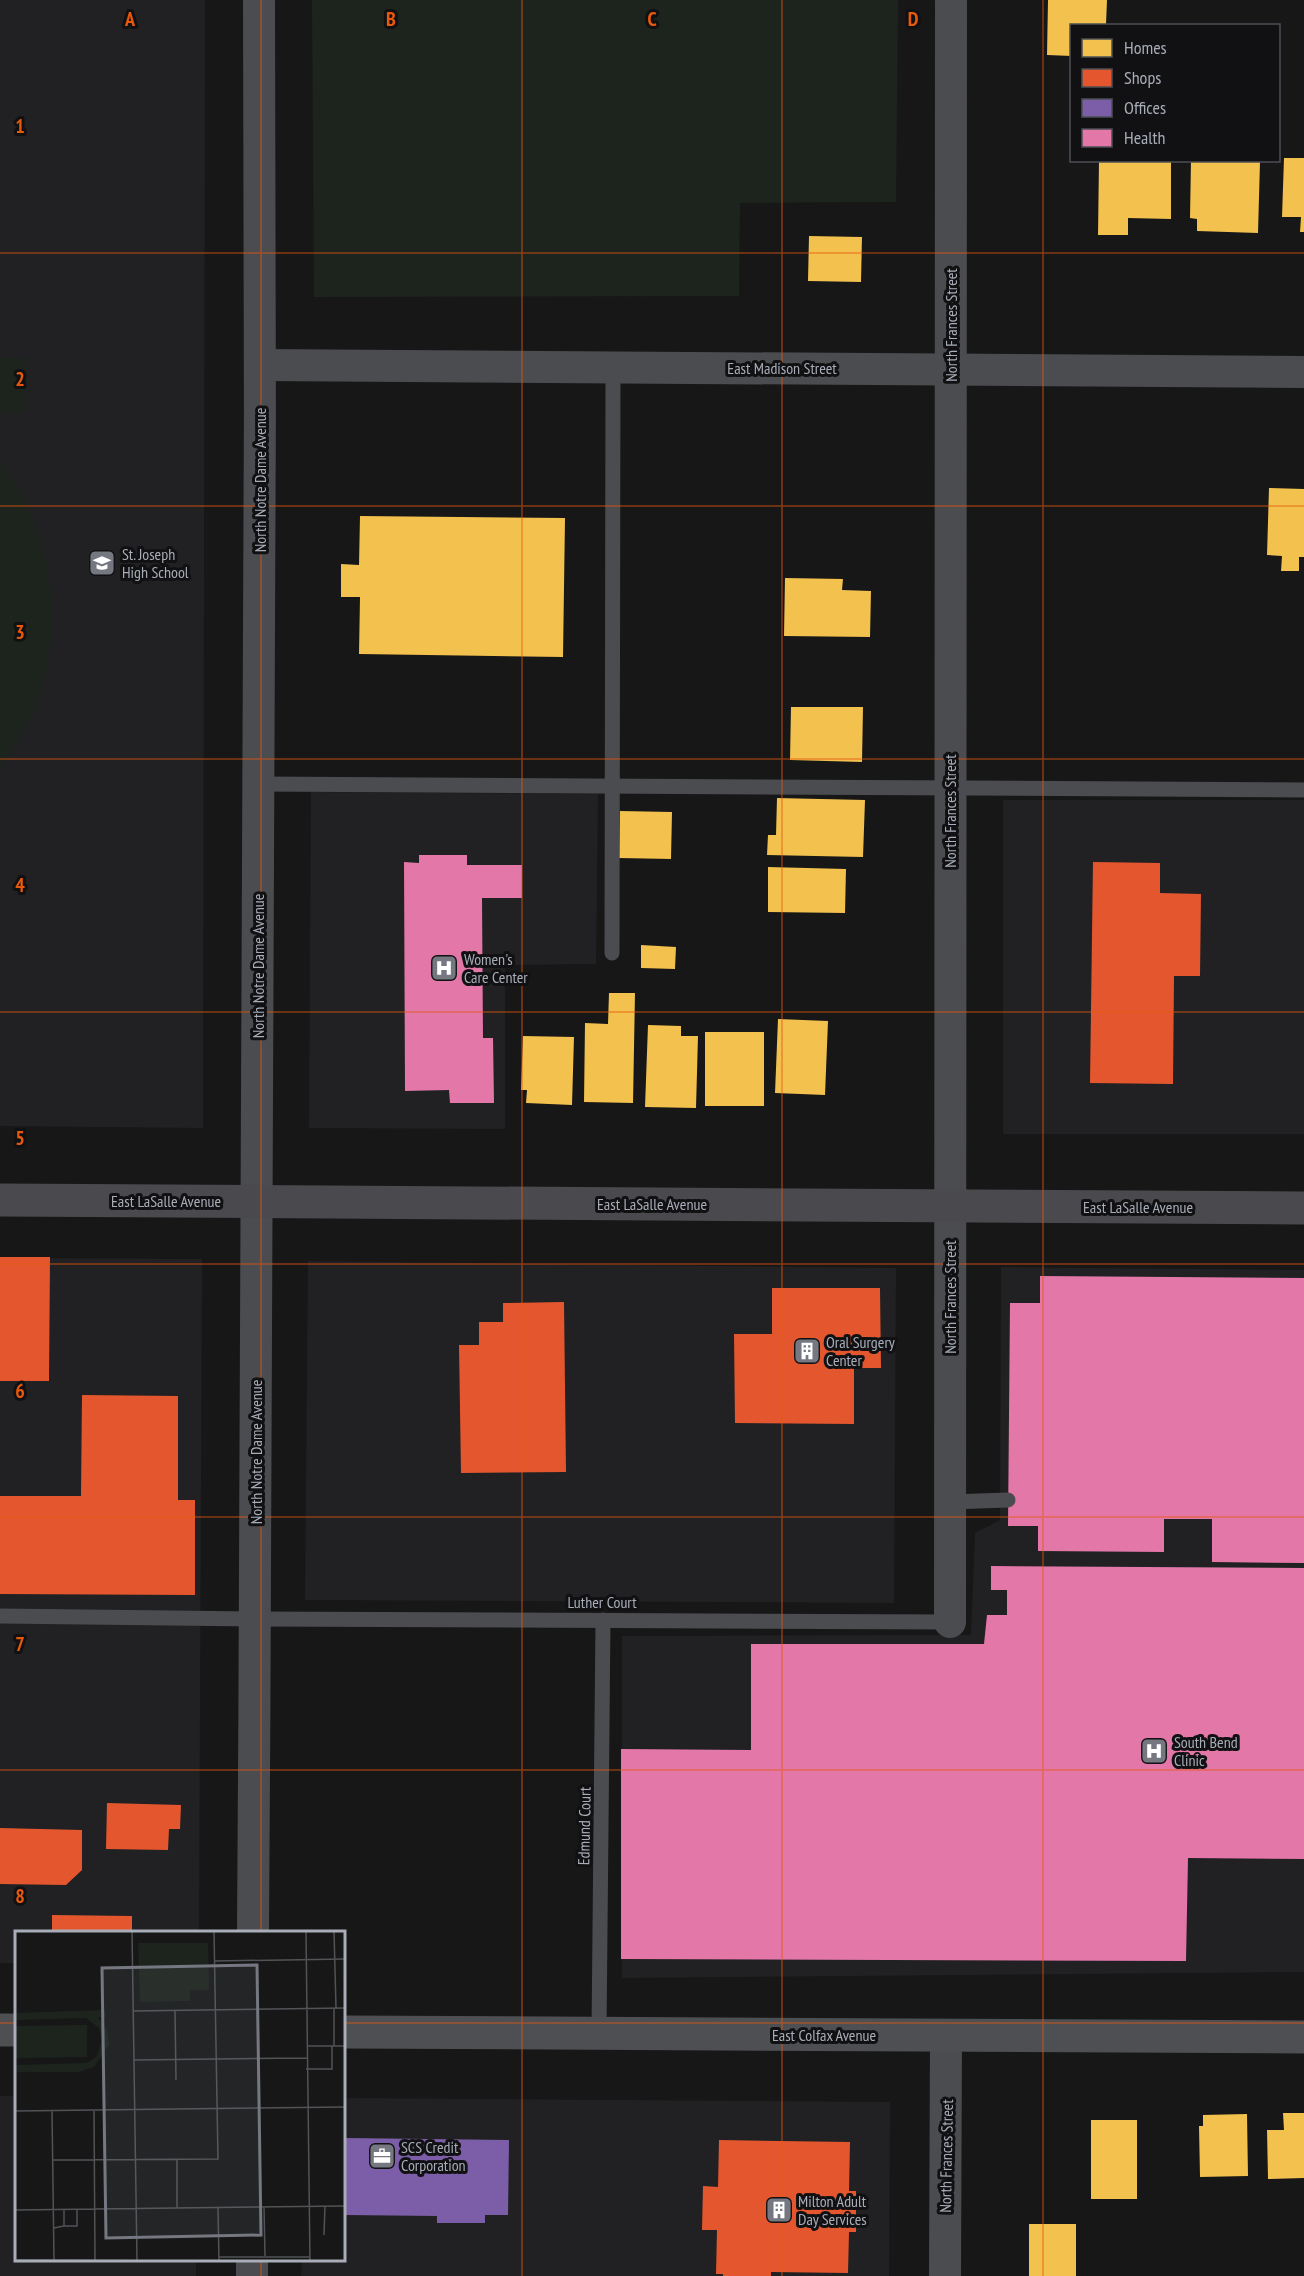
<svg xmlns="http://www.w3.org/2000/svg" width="1304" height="2276" viewBox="0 0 1304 2276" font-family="'PT Sans Narrow',sans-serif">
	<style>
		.built { fill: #212123 }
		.green { fill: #1d241e }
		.homes { fill: #f2c14e }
		.shops { fill: #e4572e }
		.offices { fill: #7b5ea7 }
		.health { fill: #e377a8 }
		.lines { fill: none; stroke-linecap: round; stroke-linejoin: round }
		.lane { stroke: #4b4c50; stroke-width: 15 }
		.street { stroke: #4b4c50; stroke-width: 32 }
		.secondary { stroke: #4a4a4e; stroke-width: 33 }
		.primary { stroke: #4d4f52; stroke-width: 33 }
		.grid { fill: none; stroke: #e8590c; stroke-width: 1.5; stroke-opacity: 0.55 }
		.labels { text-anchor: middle; stroke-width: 6; stroke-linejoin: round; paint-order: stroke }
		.street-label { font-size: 16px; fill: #a8adb8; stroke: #111113 }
		.poi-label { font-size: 16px; fill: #a8adb8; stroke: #111113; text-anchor: start }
		.inset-road { fill: none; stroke: #515357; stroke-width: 1.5 }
		.view { fill: #757880; fill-opacity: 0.15; stroke: #757880; stroke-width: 3 }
		.inset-edge { fill: none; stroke: #a8adb8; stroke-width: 3 }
		.grid-label { font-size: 20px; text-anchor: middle; font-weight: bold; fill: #e8590c; stroke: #111113; stroke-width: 6; stroke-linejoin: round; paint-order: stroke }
	</style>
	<rect width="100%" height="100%" fill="#171717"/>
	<!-- built -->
	<g class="built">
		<path d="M0,0H205L203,1128L0,1126Z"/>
		<path d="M311,792L598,794L596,964L505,965V1129L309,1128Z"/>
		<rect x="1003" y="800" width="301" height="334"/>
		<path d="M0,1258L202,1259L199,1932H16V1963H0Z"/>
		<path d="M308,1261L896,1268L894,1603L305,1600Z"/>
		<path d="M1001,1267L1304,1270V1972L622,1978V1636L971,1635L975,1533L1000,1520Z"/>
		<path d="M0,2096H16V2260H196V2276H0Z"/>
		<path d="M344,2098L890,2102L889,2276H301L302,2260H344Z"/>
	</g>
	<!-- green -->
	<g class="green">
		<path d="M312,0H898L896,202L740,203L739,296L314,297Z"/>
		<path d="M0,358H26L25,413H0Z"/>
		<path d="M0,461C50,529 66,619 38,700C29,725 15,746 0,768Z"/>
	</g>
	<!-- homes -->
	<g class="homes">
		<path d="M1048,0H1107L1106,25L1072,26V56L1047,55Z"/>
		<path d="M1284,158H1304V232H1300L1301,217H1282Z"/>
		<path d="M1099,160H1171V219L1128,218V235H1098Z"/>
		<path d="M1191,160L1260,162L1258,233L1197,231V219L1190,218Z"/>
		<path d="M809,236L862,237L861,282L808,281Z"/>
		<path d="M1269,488L1304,489V557H1299V571H1281L1282,556L1267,555Z"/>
		<path d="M360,516L565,518L563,657L359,654L360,597H341V564L359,565Z"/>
		<path d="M785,578L843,579L842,590L871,591L870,637L784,636Z"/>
		<path d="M791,707H863L862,762L790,760Z"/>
		<path d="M777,798L865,800L863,857L767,855L768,835H776Z"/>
		<path d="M620,811L672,812L671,859L619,858Z"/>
		<path d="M768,867L846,869L845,913L768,912Z"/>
		<path d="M641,945L676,947L675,969L641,968Z"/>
		<path d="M609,993H635L633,1103L584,1102L585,1023L608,1024Z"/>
		<path d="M778,1019L828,1021L825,1095L775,1093Z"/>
		<path d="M648,1025L681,1026V1036H698L696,1108L645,1107Z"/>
		<rect x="705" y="1032" width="59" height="74"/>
		<path d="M523,1036L574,1037L572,1105L526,1103L527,1090H521Z"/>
		<path d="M1283,2113H1304V2178L1268,2179L1267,2130H1284Z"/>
		<path d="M1247,2114L1248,2176L1200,2177L1199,2126H1203V2115Z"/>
		<rect x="1091" y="2120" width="46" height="79"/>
		<rect x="1029" y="2224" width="47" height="52"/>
	</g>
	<!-- shops -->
	<g class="shops">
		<path d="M1093,862L1160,863V893L1201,894L1200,976H1174L1173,1084L1090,1083Z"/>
		<path d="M0,1257H50L49,1381H0Z"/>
		<path d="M772,1288H880L881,1368H854V1424L735,1423L734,1334H772Z"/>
		<path d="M564,1302L566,1472L461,1473L459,1345H479V1322H503V1303Z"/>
		<path d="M82,1395L178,1396V1500H195V1595L0,1594V1496H81Z"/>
		<path d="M107,1803L181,1805L180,1829H169L168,1850L106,1849Z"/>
		<path d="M0,1828L82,1830V1870L66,1885L0,1884Z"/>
		<path d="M52,1915L132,1916V1932H52Z"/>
		<path d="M719,2140L850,2142L849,2191H856V2232H849L848,2273L771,2272V2276H723V2274H716L717,2230H702L703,2186L718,2187Z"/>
	</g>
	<!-- offices -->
	<path class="offices" d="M346,2138L509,2140L508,2215H485V2223H437V2216L345,2215Z"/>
	<!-- health -->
	<g class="health">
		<path d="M419,855H467V865H522V898H482L483,1038H493L494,1103H450L449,1090L405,1091L404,862L419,863Z"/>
		<path d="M1040,1276L1304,1278V1563L1212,1562V1519H1164V1552L1038,1551V1526H1008L1010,1303H1040Z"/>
		<path d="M991,1566L1304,1568V1859L1188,1858L1186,1961L621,1959V1749L751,1750V1644H984L987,1615H1007V1590H991Z"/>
	</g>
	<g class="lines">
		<!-- lane -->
		<g class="lane">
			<path d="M259,784L1304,790"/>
			<path d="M612,953L613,367"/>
			<path d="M950,1502L1008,1500"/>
			<path d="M0,1616L255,1619L950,1622"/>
			<path d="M599,2034L603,1620"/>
		</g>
		<!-- street -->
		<g class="street">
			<path d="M260,365L1304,372"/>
			<path d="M950,1622L951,0"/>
			<path d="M253,1932C257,1288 262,644 259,0"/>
			<path d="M252,2276V2260"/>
			<path d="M945,2276L946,2036"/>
		</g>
		<!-- secondary -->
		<path class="secondary" d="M0,1200L1304,1208"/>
		<!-- primary -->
		<g class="primary">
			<path d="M0,2030H16"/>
			<path d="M344,2032L1304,2037"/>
		</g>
	</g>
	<!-- grid -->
	<path class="grid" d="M261,0V1932M522,0V2276M782,0V2276M1043,0V2276M0,253H1304M0,506H1304M0,759H1304M0,1012H1304M0,1264H1304M0,1517H1304M0,1770H1304M0,2023H16M344,2023H1304M261,2260V2276"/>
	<!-- icons -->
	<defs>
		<symbol id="school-square" viewBox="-11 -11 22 22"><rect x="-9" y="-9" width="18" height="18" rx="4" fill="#757880" stroke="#111113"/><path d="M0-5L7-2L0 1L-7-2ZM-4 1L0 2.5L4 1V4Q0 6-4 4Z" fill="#fff"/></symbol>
		<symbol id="hospital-square" viewBox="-11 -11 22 22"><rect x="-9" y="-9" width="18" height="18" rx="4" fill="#757880" stroke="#111113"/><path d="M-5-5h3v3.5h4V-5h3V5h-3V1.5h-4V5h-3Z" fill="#fff"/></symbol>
		<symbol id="building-square" viewBox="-11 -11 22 22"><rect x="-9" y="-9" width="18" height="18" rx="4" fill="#757880" stroke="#111113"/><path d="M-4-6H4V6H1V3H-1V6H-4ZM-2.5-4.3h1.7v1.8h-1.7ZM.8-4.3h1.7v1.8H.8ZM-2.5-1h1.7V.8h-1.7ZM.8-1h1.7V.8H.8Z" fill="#fff"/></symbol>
		<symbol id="office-square" viewBox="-11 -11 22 22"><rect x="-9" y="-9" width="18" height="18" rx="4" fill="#757880" stroke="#111113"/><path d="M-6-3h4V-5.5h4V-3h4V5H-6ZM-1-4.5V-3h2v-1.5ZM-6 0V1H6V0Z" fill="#fff"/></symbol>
	</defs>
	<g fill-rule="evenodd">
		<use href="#school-square" x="87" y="548" width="30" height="30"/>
		<use href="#hospital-square" x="429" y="953" width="30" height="30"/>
		<use href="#building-square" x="792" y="1336" width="30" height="30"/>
		<use href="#hospital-square" x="1139" y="1736" width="30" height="30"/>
		<use href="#office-square" x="367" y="2141" width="30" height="30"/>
		<use href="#building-square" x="764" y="2195" width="30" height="30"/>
	</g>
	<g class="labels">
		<!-- street labels -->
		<g class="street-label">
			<text transform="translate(951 325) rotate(-90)" y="6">North Frances Street</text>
			<text x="782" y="374">East Madison Street</text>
			<text transform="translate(260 480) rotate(-90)" y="6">North Notre Dame Avenue</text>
			<text transform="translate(950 811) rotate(-90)" y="6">North Frances Street</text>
			<text transform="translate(258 966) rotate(-90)" y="6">North Notre Dame Avenue</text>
			<text x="166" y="1207">East LaSalle Avenue</text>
			<text x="652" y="1210">East LaSalle Avenue</text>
			<text x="1138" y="1213">East LaSalle Avenue</text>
			<text transform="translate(950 1297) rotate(-90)" y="6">North Frances Street</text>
			<text transform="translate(256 1452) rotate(-90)" y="6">North Notre Dame Avenue</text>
			<text x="602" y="1608">Luther Court</text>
			<text transform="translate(584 1826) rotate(-89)" y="6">Edmund Court</text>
			<text x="824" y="2041">East Colfax Avenue</text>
			<text transform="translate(946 2156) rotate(-89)" y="6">North Frances Street</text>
		</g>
		<!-- poi labels -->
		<g class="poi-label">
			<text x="122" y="560">St. Joseph<tspan x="122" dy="18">High School</tspan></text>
			<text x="464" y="965">Women's<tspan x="464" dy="18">Care Center</tspan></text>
			<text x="826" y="1348">Oral Surgery<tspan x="826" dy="18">Center</tspan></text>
			<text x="1174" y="1748">South Bend<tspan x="1174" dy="18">Clinic</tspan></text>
			<text x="401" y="2153">SCS Credit<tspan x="401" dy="18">Corporation</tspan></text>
			<text x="798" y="2207">Milton Adult<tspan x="798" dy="18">Day Services</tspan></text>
		</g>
	</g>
	<!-- overview -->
	<g transform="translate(15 1931)">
		<rect width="330" height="330" fill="#171717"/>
		<path d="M123,12H193L194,59H175V70L125,71ZM90,79L91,86H83L92,99L94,114L79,136L64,141H0V134L72,132L82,125L87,109L84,97L71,87L0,89V82ZM72,94V126L0,127V95Z" fill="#1d241e"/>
		<path class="inset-road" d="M117,0L122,330M291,0L295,330M319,0L321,77M200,30L330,28M319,77V115M160,79L161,149M118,80L330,77M292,115H330M119,129L292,127M291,138H317V115M79,179L80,330M0,180L330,176M37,180L39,330M162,228V277M38,229L203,228L199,0M249,276L250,325M203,277L204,330M0,279L330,275M49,295H62V278M39,297L49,295V279M309,304L310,275M204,326H295M0,329L163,330"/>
		<path class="view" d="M242,34L246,304L91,307L87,37Z"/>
		<rect width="330" height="330" class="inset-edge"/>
	</g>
	<g class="grid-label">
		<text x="130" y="26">A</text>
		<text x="391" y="26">B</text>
		<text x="652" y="26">C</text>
		<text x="913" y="26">D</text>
		<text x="20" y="133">1</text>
		<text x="20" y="386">2</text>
		<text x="20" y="639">3</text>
		<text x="20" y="892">4</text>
		<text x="20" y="1145">5</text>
		<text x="20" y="1398">6</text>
		<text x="20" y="1651">7</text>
		<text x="20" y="1903">8</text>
	</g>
	<!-- legend -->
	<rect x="1070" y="24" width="210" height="138" fill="#111113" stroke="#4d4f55" stroke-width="1.5"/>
	<rect x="1082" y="39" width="30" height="18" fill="#f2c14e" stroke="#4d4f55" stroke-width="1.5"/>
	<text x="1124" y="54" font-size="18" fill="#a8adb8">Homes</text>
	<rect x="1082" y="69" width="30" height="18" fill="#e4572e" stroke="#4d4f55" stroke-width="1.5"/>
	<text x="1124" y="84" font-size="18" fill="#a8adb8">Shops</text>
	<rect x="1082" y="99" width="30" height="18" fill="#7b5ea7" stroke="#4d4f55" stroke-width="1.5"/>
	<text x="1124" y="114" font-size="18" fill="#a8adb8">Offices</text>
	<rect x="1082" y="129" width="30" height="18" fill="#e377a8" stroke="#4d4f55" stroke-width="1.5"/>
	<text x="1124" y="144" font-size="18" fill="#a8adb8">Health</text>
</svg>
